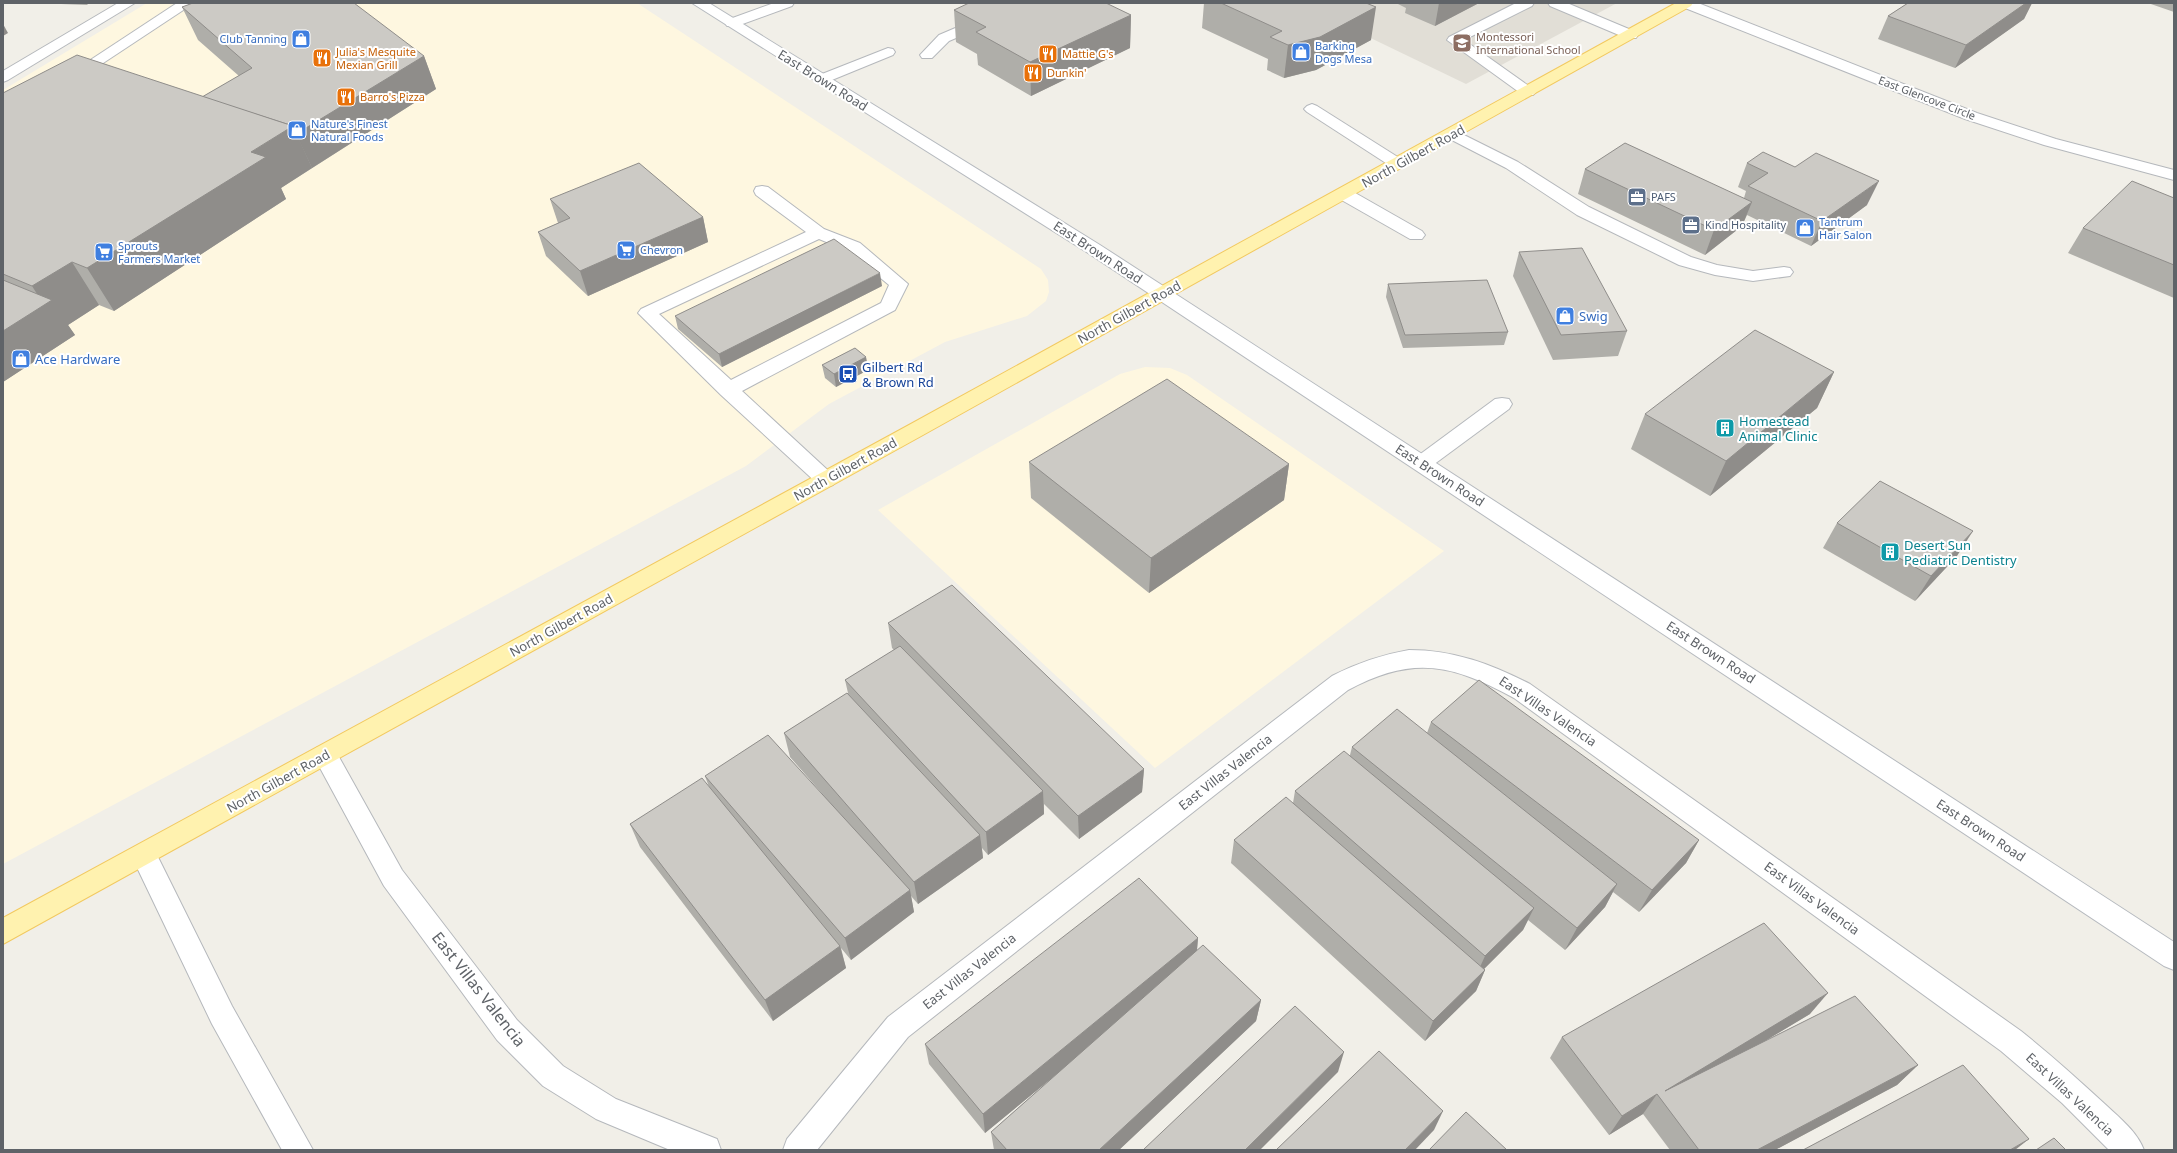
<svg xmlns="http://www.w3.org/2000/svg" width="2177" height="1153" viewBox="0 0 2177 1153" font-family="'Noto Sans',sans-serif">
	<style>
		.commercial { fill: #fef7e0 }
		.education { fill: #e1ded6 }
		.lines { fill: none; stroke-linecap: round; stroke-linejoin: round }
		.lane-casing { stroke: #b5b8bc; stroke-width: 2 }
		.street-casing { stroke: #b5b8bc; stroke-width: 2 }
		.secondary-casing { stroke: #b6babf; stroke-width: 2 }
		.primary-casing { stroke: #f2c960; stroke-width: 2 }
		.lane { fill: #fff; fill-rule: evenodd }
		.street { fill: #fff; fill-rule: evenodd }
		.secondary { fill: #fff; fill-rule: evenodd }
		.primary { fill: #fff2af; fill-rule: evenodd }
		.wall { fill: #afaea9 }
		.shaded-wall { fill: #8f8d8a }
		.building { fill: #cccac5; stroke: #8f8d8a }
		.labels { text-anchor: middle; stroke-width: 4; stroke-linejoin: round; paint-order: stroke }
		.far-education-label { font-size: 11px; fill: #785e54; stroke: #fff; text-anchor: start }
		.far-shop-label { font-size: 11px; fill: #366cbe; stroke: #fff; text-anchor: start }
		.far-food-label { font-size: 11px; fill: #c56008; stroke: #fff; text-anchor: start }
		.far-street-label { font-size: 11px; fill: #5f6368; stroke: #fff }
		.far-service-label { font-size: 11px; fill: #4e5e75; stroke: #fff; text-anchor: start }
		.street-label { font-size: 13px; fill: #5f6368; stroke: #fff }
		.shop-label { font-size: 13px; fill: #366cbe; stroke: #fff; text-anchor: start }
		.transit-label { font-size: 13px; fill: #164399; stroke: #fff; text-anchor: start }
		.culture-label { font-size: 13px; fill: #0d838f; stroke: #fff; text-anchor: start }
		.near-street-label { font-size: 16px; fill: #5f6368; stroke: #fff }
	</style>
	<rect width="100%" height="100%" fill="#f1efe8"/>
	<!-- commercial -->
	<g class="commercial">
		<path d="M147,3H637L1041,269L1048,280L1049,292L1046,301L1027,316L945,342L829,404L746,466L3,864V90Z"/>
		<path d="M1145,367L1170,368L1187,375L1444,551L1155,768L878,510L1120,374Z"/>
	</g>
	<!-- education -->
	<path class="education" d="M1298,3H1617L1466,84Z"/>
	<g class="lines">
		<defs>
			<g id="lane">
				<path d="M118,3H135L8,80L3,82V71Z"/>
				<path d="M177,3H194L76,81H66L63,78Z"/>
				<path d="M774,3H794L792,6L737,26H727L725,23L727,20Z"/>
				<path d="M1014,3H1033L1031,6L949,41L932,58H922L920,55L939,35Z"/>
				<path d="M1516,3H1534L1532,6L1464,40L1533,89L1536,92L1533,95H1523L1447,40L1449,37Z"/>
				<path d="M1548,3H1567L1636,32L1638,35L1636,38H1626L1550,6Z"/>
				<path d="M888,48L893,49L895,52L893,55L827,82H817L814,79L817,76Z"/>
				<path d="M1312,104L1317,106L1404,161L1406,164L1404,167H1392L1307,112L1304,109L1307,106Z"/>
				<path d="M1452,129L1518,162L1589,207L1691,257L1717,265L1753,271L1784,267L1790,268L1793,272L1790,276L1753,281L1715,275L1679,265L1577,215L1506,168L1446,137L1444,134L1446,131Z"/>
				<path d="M762,186L768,187L824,229L860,243L908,284L895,310L742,391L833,475L836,480L833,485L826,487L819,485L721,395L638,313L641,309L806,232L756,195L754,191L756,187ZM819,239L848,251L889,285L881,303L731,380L659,314Z"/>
				<path d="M1344,189L1350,190L1422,231L1425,235L1422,239H1410L1338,198L1336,194L1338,190Z"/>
				<path d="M1502,398L1509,399L1512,404L1509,409L1429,468L1422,470L1415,468L1412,463L1415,458L1495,399Z"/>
				<path d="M1409,650C1454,650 1491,664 1530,684L2021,1031C2051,1055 2079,1080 2107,1106C2121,1119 2137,1132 2144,1150H2109L2062,1103L2001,1051L1514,698C1452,664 1413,655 1348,690L908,1037L817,1150H783L787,1139L888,1017L1332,676C1357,663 1381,655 1409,650Z"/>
				<path d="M325,745L334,748L402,870L517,1020L563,1066L616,1099L717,1139L721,1150H670L596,1119L543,1086L497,1040L384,886L313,755L316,748Z"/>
				<path d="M144,844L153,847L232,1006L313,1150H282L212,1024L131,855L135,847Z"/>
			</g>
			<path id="street" d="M1678,3H1698L1977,113L2056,139L2174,170V180L2044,145L1965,119L1680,6Z"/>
			<path id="secondary" d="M692,3H709L1100,245L2174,942V970L2164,966L1088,253Z"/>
			<path id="primary" d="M1676,3H1693L1691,6L923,435L3,944V918L909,425Z"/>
		</defs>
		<!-- lane casing -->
		<use href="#lane" class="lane-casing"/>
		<!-- street casing -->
		<use href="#street" class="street-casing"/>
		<!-- secondary casing -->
		<use href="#secondary" class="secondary-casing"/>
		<!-- primary casing -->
		<use href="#primary" class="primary-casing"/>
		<!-- lane -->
		<use href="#lane" class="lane"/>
		<!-- street -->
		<use href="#street" class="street"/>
		<!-- secondary -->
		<use href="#secondary" class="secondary"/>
		<!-- primary -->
		<use href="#primary" class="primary"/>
	</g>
	<!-- wall -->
	<g class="wall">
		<path d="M35,3H89L87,5Z"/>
		<path d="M1204,3H1366L1371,40L1316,70L1284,78L1267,70L1268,59L1202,28Z"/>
		<path d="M1396,3H1479L1435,26L1405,13L1406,8Z"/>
		<path d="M1908,3H2032L2024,19L1955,68L1878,39L1888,16Z"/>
		<path d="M2148,3H2174V12Z"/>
		<path d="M182,7L424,56L436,89L281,188L286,199L114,311L99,305L68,325L75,335L3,382V93L202,97L239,76L198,40Z"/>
		<path d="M954,10L1131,15L1130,48L1031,96L978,65L977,54L956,42Z"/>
		<path d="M1747,163L1867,205L1811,246L1747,215L1742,226L1705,255L1578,194L1585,169L1744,198L1746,191L1738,187Z"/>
		<path d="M2174,198V298L2068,253L2083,228Z"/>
		<path d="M550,199L703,217L708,242L588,296L546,256L538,232L558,223Z"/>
		<path d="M1519,252L1627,331L1618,356L1553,360L1513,276Z"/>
		<path d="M1388,284L1508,332L1504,345L1403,348L1386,297Z"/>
		<path d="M882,286L722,367L678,329L675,316Z"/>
		<path d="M866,357L868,370L836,387L825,378L822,365Z"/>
		<path d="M1834,372L1817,408L1710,496L1631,449L1645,414Z"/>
		<path d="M1029,462L1289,464L1284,500L1149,593L1031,498Z"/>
		<path d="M1837,523L1957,556L1915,601L1823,548Z"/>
		<path d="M888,623L1144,769L1142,792L1079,839L1044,804V814L988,855L982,848L983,858L918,904L911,896L914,912L851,960L841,948L846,968L773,1021L640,847L630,824L709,787L705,776L825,797L790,757L784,733L848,693L845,680L894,650L892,648Z"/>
		<path d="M1431,722L1699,840L1686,863L1639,912L1613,892L1605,907L1565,950L1528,920L1523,930L1484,969L1485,970L1476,991L1425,1041L1231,863L1234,840L1293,803L1295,791L1350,755L1352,747L1427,733Z"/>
		<path d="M1198,938L1197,951L1261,1000L1256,1021L1119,1150H994L991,1132L1053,1077L985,1133L929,1064L925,1044Z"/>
		<path d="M1810,1014L1766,1040L1918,1065L1897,1085L1775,1150H1670L1643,1114L1609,1135L1550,1058L1562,1037Z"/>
	</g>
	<!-- shaded-wall -->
	<g class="shaded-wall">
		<path d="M1439,3H1479L1435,26Z"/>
		<path d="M2026,3H2032L2024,19L1955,68L1966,45Z"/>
		<path d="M1376,7L1371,40L1316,70L1284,78L1288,45Z"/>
		<path d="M1131,15L1130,48L1031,96L1030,62Z"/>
		<path d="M3,24L8,33L3,36Z"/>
		<path d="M424,56L436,89L312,168L296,134Z"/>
		<path d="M293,126L312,168L281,188L286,199L114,311L87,268L251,152Z"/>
		<path d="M1879,181L1867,205L1811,246L1822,221Z"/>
		<path d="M1752,202L1742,226L1705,255L1714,230Z"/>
		<path d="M703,217L708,242L588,296L580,271Z"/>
		<path d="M72,262L99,305L68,325L75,335L3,382V331L44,305L32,286Z"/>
		<path d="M880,273L882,286L722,367L719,354Z"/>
		<path d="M866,357L868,370L836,387L834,374Z"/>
		<path d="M1834,372L1817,408L1710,496L1726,461Z"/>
		<path d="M1289,464L1284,500L1149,593L1151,558Z"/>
		<path d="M1973,531L1957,556L1915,601L1931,576Z"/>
		<path d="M1144,769L1142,792L1079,839L1078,816Z"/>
		<path d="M1043,791L1044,814L988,855L986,832Z"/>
		<path d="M980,835L983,858L918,904L914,882Z"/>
		<path d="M1699,840L1686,863L1639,912L1652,890Z"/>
		<path d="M1617,884L1605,907L1565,950L1577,928Z"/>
		<path d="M910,890L914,912L851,960L845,938Z"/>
		<path d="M1534,908L1523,930L1475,978L1485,956Z"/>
		<path d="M1198,938L1196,960L985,1133L983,1114Z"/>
		<path d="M840,946L846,968L773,1021L765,1000Z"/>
		<path d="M1485,970L1476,991L1425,1041L1433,1021Z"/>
		<path d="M1828,993L1810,1014L1663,1102L1665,1091Z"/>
		<path d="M1261,1000L1256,1021L1119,1150H1099Z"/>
		<path d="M1344,1052L1338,1072L1260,1150H1245Z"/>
		<path d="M1918,1065L1897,1085L1775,1150H1757Z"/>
		<path d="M1657,1094L1643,1114L1609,1135L1622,1116Z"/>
		<path d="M1443,1111L1434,1130L1415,1150H1405Z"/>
		<path d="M2029,1139L2015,1150H2010Z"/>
	</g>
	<!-- building -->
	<g class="building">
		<path d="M193,3H354L424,56L296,134L293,126L202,97L252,68L182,7Z"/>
		<path d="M969,3H1106L1131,15L1030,62L976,32L986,27L954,10Z"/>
		<path d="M1221,3H1366L1376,7L1320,37L1288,45L1270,37L1282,31Z"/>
		<path d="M1908,3H2026L1966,45L1888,16Z"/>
		<path d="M77,55L293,126L251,152L266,157L87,268L72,262L32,286L3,274V93Z"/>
		<path d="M1625,143L1752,202L1714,230L1585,169Z"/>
		<path d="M1763,152L1795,167L1816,153L1879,181L1822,221L1748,186L1768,173L1747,163Z"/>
		<path d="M639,163L703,217L580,271L538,232L570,218L550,199Z"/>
		<path d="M2132,181L2174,198V208L2173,209H2174V265L2083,228Z"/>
		<path d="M834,239L880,273L719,354L675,316Z"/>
		<path d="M1582,248L1627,331L1561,335L1519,252Z"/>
		<path d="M3,280L52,300L3,331Z"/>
		<path d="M1487,280L1508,332L1405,335L1388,284Z"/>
		<path d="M1755,330L1834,372L1726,461L1645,414Z"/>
		<path d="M855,348L866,357L834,374L822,365Z"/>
		<path d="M1167,379L1289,464L1151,558L1029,462Z"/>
		<path d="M1880,481L1973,531L1931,576L1837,523Z"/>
		<path d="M952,585L1144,769L1078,816L888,623Z"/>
		<path d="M900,646L1043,791L986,832L845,680Z"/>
		<path d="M1479,680L1699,840L1652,890L1431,722Z"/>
		<path d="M847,693L980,835L914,882L784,733Z"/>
		<path d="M1397,709L1617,884L1577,928L1352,747Z"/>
		<path d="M768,735L910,890L845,938L705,776Z"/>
		<path d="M1344,751L1534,908L1485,956L1295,791Z"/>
		<path d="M702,778L840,946L765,1000L630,824Z"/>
		<path d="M1286,797L1485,970L1433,1021L1234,840Z"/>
		<path d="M1139,878L1198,938L983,1114L925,1044Z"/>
		<path d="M1764,923L1828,993L1665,1091L1855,996L1918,1065L1757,1150H1699L1657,1094L1622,1116L1562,1037Z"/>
		<path d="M1203,945L1261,1000L1099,1150H1007L991,1132Z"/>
		<path d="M1295,1006L1344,1052L1245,1150H1143Z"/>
		<path d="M1379,1051L1443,1111L1405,1150H1276Z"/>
		<path d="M1963,1065L2029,1139L2010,1150H1803Z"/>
		<path d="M1466,1112L1507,1150H1429Z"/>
		<path d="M2054,1138L2066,1150H2036Z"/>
	</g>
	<!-- icons -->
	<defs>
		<symbol id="shop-square" viewBox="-11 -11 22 22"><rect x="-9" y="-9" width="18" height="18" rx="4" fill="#3f7fe0" stroke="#fff"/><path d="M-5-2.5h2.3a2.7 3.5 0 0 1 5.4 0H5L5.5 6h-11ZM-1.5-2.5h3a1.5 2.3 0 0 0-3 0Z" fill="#fff"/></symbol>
		<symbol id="school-square" viewBox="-11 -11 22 22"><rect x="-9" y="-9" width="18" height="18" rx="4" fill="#8d6e63" stroke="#fff"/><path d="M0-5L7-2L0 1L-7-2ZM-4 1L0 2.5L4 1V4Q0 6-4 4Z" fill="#fff"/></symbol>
		<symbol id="restaurant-square" viewBox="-11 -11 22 22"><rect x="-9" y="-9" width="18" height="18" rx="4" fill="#e8710a" stroke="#fff"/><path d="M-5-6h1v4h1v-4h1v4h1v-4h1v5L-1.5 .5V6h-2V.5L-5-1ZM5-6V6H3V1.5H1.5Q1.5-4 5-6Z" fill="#fff"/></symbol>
		<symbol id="office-square" viewBox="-11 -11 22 22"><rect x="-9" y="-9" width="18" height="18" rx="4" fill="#5c6f8a" stroke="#fff"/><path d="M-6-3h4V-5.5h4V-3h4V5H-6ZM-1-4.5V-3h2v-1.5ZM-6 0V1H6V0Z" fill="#fff"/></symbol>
		<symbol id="supermarket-square" viewBox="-11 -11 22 22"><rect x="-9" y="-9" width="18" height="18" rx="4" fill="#3f7fe0" stroke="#fff"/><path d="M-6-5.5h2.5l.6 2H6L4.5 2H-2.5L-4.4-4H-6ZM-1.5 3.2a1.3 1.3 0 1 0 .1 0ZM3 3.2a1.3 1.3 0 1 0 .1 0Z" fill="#fff"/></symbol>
		<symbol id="bus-square" viewBox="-11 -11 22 22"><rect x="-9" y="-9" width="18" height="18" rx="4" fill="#1a4fb4" stroke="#fff"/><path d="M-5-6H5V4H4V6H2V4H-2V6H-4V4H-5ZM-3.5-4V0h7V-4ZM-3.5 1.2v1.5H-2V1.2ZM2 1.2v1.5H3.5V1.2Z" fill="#fff"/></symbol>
		<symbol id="building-square" viewBox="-11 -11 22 22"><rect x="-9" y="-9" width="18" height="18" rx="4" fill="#0f9aa8" stroke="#fff"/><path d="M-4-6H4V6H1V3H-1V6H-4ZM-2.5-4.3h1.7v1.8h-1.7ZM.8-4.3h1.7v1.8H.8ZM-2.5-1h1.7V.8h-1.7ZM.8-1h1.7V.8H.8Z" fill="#fff"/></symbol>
	</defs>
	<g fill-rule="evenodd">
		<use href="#shop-square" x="290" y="28" width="22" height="22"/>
		<use href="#school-square" x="1451" y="32" width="22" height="22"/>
		<use href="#shop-square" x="1290" y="41" width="22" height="22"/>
		<use href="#restaurant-square" x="1037" y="43" width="22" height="22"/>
		<use href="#restaurant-square" x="311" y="47" width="22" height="22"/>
		<use href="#restaurant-square" x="1022" y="62" width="22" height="22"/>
		<use href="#restaurant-square" x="335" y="86" width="22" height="22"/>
		<use href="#shop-square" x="286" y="119" width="22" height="22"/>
		<use href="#office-square" x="1626" y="186" width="22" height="22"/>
		<use href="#office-square" x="1680" y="214" width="22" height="22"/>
		<use href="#shop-square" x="1794" y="217" width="22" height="22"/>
		<use href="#supermarket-square" x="615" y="239" width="22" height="22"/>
		<use href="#supermarket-square" x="93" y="241" width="22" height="22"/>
		<use href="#shop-square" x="1554" y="305" width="22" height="22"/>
		<use href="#shop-square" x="10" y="348" width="22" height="22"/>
		<use href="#bus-square" x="837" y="363" width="22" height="22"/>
		<use href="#building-square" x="1714" y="417" width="22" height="22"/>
		<use href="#building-square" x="1879" y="541" width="22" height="22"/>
	</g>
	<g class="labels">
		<!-- far-education labels -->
		<g class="far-education-label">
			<text x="1476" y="41">Montessori<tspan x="1476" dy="13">International School</tspan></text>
		</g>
		<!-- far-shop labels -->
		<g class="far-shop-label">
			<text x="287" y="43" text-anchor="end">Club Tanning</text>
			<text x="1315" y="50">Barking<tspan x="1315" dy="13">Dogs Mesa</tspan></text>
			<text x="311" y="128">Nature's Finest<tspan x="311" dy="13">Natural Foods</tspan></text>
			<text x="1819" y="226">Tantrum<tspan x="1819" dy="13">Hair Salon</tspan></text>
			<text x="118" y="250">Sprouts<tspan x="118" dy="13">Farmers Market</tspan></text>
			<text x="640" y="254">Chevron</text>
		</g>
		<!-- far-food labels -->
		<g class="far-food-label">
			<text x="336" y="56">Julia's Mesquite<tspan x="336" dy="13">Mexian Grill</tspan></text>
			<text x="1062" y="58">Mattie G's</text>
			<text x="1047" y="77">Dunkin'</text>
			<text x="360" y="101">Barro's Pizza</text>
		</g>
		<!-- far-street labels -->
		<g class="far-street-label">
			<text transform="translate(1927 98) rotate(21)" y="4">East Glencove Circle</text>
		</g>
		<!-- far-service labels -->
		<g class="far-service-label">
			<text x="1651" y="201">PAFS</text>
			<text x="1705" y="229">Kind Hospitality</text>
		</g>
		<!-- street labels -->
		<g class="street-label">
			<text transform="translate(823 80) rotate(32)" y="5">East Brown Road</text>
			<text transform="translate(1413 156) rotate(-29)" y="5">North Gilbert Road</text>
			<text transform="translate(1098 252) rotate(33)" y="5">East Brown Road</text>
			<text transform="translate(1129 312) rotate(-29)" y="5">North Gilbert Road</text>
			<text transform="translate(845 469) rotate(-29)" y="5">North Gilbert Road</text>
			<text transform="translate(1440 475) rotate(33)" y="5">East Brown Road</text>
			<text transform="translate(561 625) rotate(-29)" y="5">North Gilbert Road</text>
			<text transform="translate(1711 652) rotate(33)" y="5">East Brown Road</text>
			<text transform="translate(1548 711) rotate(34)" y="5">East Villas Valencia</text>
			<text transform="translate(1225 772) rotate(-38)" y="5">East Villas Valencia</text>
			<text transform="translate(278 781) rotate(-29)" y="5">North Gilbert Road</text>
			<text transform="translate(1981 830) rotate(33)" y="5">East Brown Road</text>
			<text transform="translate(1812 898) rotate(36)" y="5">East Villas Valencia</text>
			<text transform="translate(969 971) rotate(-38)" y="5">East Villas Valencia</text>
			<text transform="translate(2070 1094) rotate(43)" y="5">East Villas Valencia</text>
		</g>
		<!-- shop labels -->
		<g class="shop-label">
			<text x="1579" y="321">Swig</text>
			<text x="35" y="364">Ace Hardware</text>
		</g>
		<!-- transit labels -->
		<g class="transit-label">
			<text x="862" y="372">Gilbert Rd<tspan x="862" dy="15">&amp; Brown Rd</tspan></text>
		</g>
		<!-- culture labels -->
		<g class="culture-label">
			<text x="1739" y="426">Homestead<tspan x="1739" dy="15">Animal Clinic</tspan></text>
			<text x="1904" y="550">Desert Sun<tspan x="1904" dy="15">Pediatric Dentistry</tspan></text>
		</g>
		<!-- near-street labels -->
		<g class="near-street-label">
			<text transform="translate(479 989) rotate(52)" y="6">East Villas Valencia</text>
		</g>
	</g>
	<!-- border -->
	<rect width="2177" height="1153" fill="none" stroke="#5f6368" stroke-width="8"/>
</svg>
